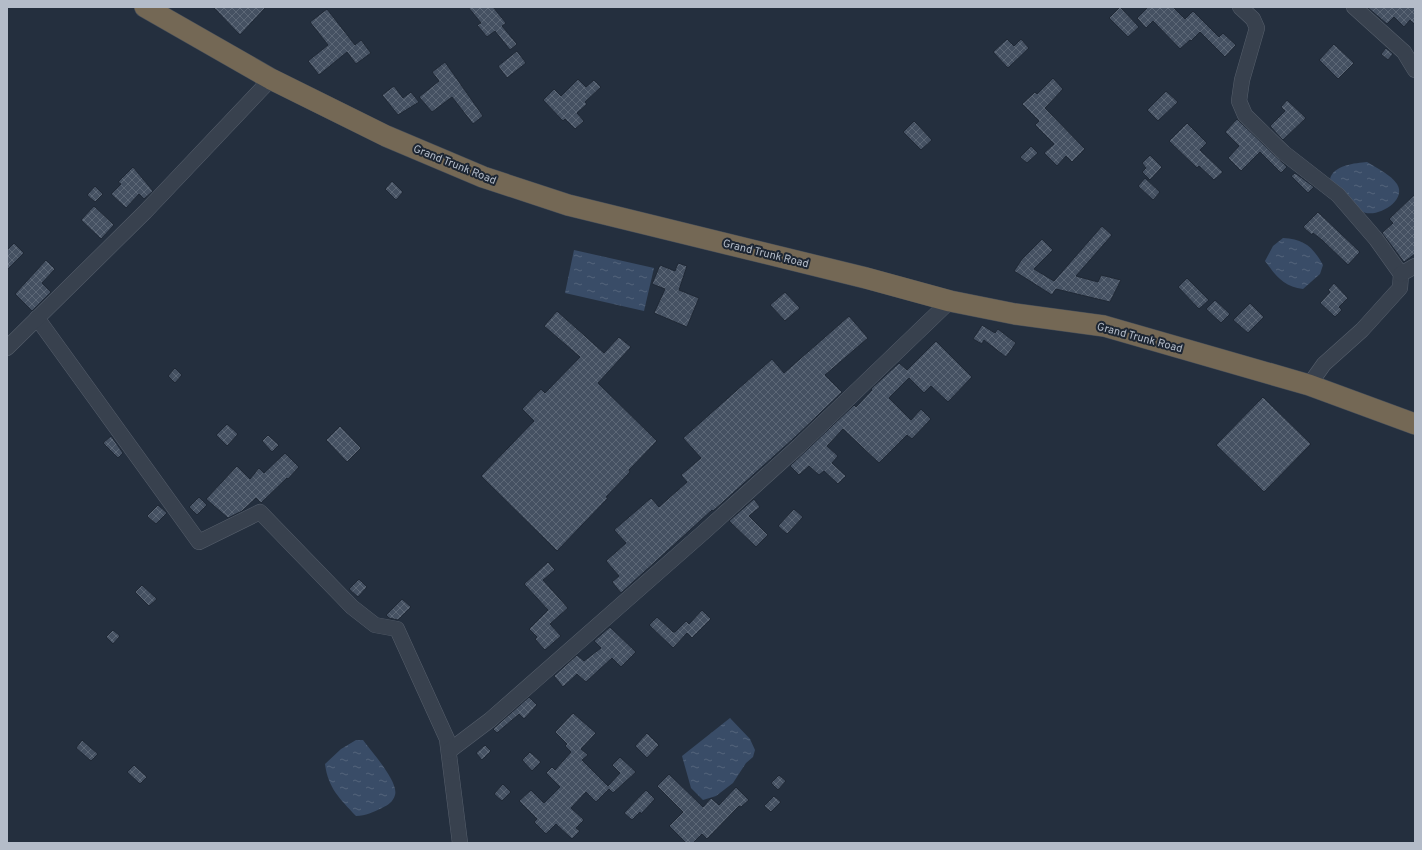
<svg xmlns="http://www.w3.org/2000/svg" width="1422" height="850" viewBox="0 0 1422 850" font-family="Overpass,sans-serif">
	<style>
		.water { fill: url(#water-ripples) }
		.building { fill: url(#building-cross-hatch); stroke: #1f2835 }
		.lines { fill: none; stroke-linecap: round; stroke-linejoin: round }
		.minor-casing { stroke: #565f6c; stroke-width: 16 }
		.highway-casing { stroke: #434c59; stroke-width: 22 }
		.minor { stroke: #38414e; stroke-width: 15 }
		.highway { stroke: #746855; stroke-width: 21 }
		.labels { text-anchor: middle; stroke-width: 4; stroke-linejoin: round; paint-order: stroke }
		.street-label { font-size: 11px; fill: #b4bcc9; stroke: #1d2633 }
	</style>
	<defs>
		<pattern id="water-ripples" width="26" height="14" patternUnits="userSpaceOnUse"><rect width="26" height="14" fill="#394c67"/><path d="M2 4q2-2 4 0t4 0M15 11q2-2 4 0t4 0" fill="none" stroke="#53647b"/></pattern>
		<pattern id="building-cross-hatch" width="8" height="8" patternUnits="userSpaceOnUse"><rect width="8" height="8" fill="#455162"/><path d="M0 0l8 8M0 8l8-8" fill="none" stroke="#5d6877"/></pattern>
	</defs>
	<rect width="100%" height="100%" fill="#242f3e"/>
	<!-- water -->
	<g class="water">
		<path d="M1367,162C1377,168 1391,175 1397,184C1408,201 1375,220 1361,211C1350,204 1340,190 1330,180C1332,165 1356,163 1367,162Z"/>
		<path d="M1283,238C1304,239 1313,247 1323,265L1320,274L1303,289C1284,287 1276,276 1265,261L1273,246Z"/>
		<path d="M574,250L654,268L644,311L565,293Z"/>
		<path d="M730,718L750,739L755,750L753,757L746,763L733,783L716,796L703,800L691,788L682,756Z"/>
		<path d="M356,740H363C371,751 399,782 395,795C393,802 388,805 382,808C373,812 366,816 356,816C340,799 328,788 325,764L341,749Z"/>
	</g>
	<!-- building -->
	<g class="building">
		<path d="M213,7H266L240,35Z"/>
		<path d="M468,7H493L506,23L502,26L517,44L510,50L495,31L487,37L477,25L481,23Z"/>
		<path d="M1120,7L1139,27L1128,37L1109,18Z"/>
		<path d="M1148,7H1173L1185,19L1193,11L1219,37L1223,33L1236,45L1225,57L1200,32L1191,41L1190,40L1180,49L1153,21L1146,28L1137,18Z"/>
		<path d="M1367,7H1415V25L1410,20L1404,27L1394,17L1387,24Z"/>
		<path d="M327,9L355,45L361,40L371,53L356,64L347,52L319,75L308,61L328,45L310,22Z"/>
		<path d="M1007,39L1014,46L1021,39L1029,48L1008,68L993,52Z"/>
		<path d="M1334,44L1354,63L1338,79L1319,60Z"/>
		<path d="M1386,48L1393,54L1388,60L1381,54Z"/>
		<path d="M517,51L526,63L507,78L498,66Z"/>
		<path d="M445,62L483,116L473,124L452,97L432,112L419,97L439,81L432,72Z"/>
		<path d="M1053,78L1063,89L1045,108L1085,149L1072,162L1066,156L1057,166L1044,153L1054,144L1035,125L1039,121L1022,104L1035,92L1037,94Z"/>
		<path d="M578,79L586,87L594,80L601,87L585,102L587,104L577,113L584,121L575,129L565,119L563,121L543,100L554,89L561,96Z"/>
		<path d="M394,86L403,98L411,92L419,102L398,115L382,95Z"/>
		<path d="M1166,91L1178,102L1158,121L1147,110Z"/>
		<path d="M1287,100L1306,118L1283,140L1270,126L1285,111L1281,107Z"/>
		<path d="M1237,119L1287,167L1281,173L1260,152L1241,171L1228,158L1239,146L1225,132Z"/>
		<path d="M914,121L932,140L921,150L903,132Z"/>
		<path d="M1187,123L1207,143L1200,150L1223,172L1214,180L1199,166L1197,168L1169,141Z"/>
		<path d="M1031,146L1038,153L1027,163L1020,157Z"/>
		<path d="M1150,155L1162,167L1150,180L1142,172L1146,168L1142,163Z"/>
		<path d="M133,167L153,191L144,199L139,194L126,208L111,194L121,184L118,182Z"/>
		<path d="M1295,173L1314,187L1308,193L1291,176Z"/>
		<path d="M1145,178L1160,192L1153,200L1138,186Z"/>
		<path d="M392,181L403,192L396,200L385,189Z"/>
		<path d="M95,186L103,194L95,202L87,195Z"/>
		<path d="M1415,194V254L1404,262L1382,233L1393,223L1389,219Z"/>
		<path d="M94,206L114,225L101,239L81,220Z"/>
		<path d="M1318,212L1360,252L1348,265L1322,240L1313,233L1312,235L1303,227Z"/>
		<path d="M1102,226L1112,235L1076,276L1098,282L1101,275L1121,280L1110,302L1056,289L1052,295L1014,271L1022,259L1042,239L1053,250L1034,269L1054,281Z"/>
		<path d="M14,243L24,253L7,270V250Z"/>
		<path d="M46,260L55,269L42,283L51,292L32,311L15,294Z"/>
		<path d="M678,263L687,266L679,290L699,298L687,327L654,313L665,289L652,284L660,265L675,271Z"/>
		<path d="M1187,278L1209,300L1199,309L1178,287Z"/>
		<path d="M1334,283L1348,298L1339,307L1342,310L1335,317L1320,303L1330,292L1328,290Z"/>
		<path d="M785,292L800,308L785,321L770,305Z"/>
		<path d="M1215,300L1230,314L1221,323L1206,309Z"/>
		<path d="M1250,303L1264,317L1248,333L1233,320Z"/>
		<path d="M557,311L604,353L619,337L631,347L598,383L657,441L629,470L630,472L606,497L608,498L557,551L481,476L534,421L522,409L541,389L545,393L580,357L544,326Z"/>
		<path d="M849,316L868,338L825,375L842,392L793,439L713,511L712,510L621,593L612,582L619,576L606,561L626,543L614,530L651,498L659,507L687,482L681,475L701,458L683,438L772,359L784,373Z"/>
		<path d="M982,325L995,333L998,329L1016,343L1006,357L984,340L982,344L973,339Z"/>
		<path d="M936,341L972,377L948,402L931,386L924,393L909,378L889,398L911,420L921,409L931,419L912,439L907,435L879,463L843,429L827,446L838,456L832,463L846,476L838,484L824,471L819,475L809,466L799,475L790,466L854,405L856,407L872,390L871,389L899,363L907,370Z"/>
		<path d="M175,368L182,375L175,383L168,376Z"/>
		<path d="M1263,397L1311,444L1264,492L1216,445Z"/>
		<path d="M227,424L238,434L227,446L216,435Z"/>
		<path d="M340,426L361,448L347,462L326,440Z"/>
		<path d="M268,435L279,445L272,452L262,441Z"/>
		<path d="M111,436L123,453L118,458L103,443Z"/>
		<path d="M285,453L299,467L288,479L287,478L261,503L256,498L242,511L228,518L206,499L237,466L250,479L259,468L264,473Z"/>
		<path d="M199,497L207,505L197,515L189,507Z"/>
		<path d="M754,499L760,507L749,516L768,535L756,547L729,521Z"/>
		<path d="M158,505L167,513L156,524L147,516Z"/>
		<path d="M794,509L803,517L787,534L778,526Z"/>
		<path d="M548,562L555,570L543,580L568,608L550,624L561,636L545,650L535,639L537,637L529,629L548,610L524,584Z"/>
		<path d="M359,579L367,587L358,597L349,589Z"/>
		<path d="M142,585L157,599L149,606L135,592Z"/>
		<path d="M402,599L411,607L398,620L389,618L386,615Z"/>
		<path d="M702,610L711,619L692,638L687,633L673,648L649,625L657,617L673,632H675L686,621L689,624Z"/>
		<path d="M610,627L636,652L621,667L612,658L586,682L577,674L563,687L554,676L577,655L584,661L601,648L594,641Z"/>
		<path d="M113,630L120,636L113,644L106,637Z"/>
		<path d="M529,697L537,705L524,719L519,714L497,733L493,729Z"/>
		<path d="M573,713L596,733L581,749L588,755L582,760L608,786L620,773L612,765L620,757L636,772L613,793L609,789L596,802L586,792L571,808L584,820L576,828L580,831L572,839L556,824L546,834L534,822L537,819L519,801L531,790L544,803L560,787L546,773L552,767L555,770L571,752L565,746L567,744L555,732Z"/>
		<path d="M647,733L659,745L647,758L635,746Z"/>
		<path d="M82,740L98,754L91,761L76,748Z"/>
		<path d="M485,745L491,751L482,760L476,753Z"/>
		<path d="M530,752L541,762L532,771L522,760Z"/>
		<path d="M134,765L147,777L140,784L127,772Z"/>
		<path d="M669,774L703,807L711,798L719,805L736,787L749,800L741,807L739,806L707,839L702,834L693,843H686L669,826L683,812L657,786Z"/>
		<path d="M779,775L786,781L778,790L771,783Z"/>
		<path d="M503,784L511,792L502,801L494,794Z"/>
		<path d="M646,790L655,799L641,814L640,812L632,820L624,813Z"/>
		<path d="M774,796L781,802L771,812L764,806Z"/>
	</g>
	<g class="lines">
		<defs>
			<g id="minor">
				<path d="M1240,7L1253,19L1257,28L1242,80L1239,101L1245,115L1284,153L1338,195L1376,239L1401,274L1400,288L1362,330L1324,364L1309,385"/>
				<path d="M1354,7L1404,52L1415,70"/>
				<path d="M1401,274L1415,266"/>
				<path d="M37,318L199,542L260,512L352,607L375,625L397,629L447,739L460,843"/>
				<path d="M7,348L145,212L271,79"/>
				<path d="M449,751L490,720L705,531L799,446L950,301"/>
			</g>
			<path id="highway" d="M145,7L271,79L386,136L483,177L568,205L866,278L950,301L1015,314L1104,326L1309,385L1415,424"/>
		</defs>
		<!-- minor casing -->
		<use href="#minor" class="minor-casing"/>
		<!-- highway casing -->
		<use href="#highway" class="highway-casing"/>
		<!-- minor -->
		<use href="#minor" class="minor"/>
		<!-- highway -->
		<use href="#highway" class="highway"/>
	</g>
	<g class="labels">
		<!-- street labels -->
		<g class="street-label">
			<text transform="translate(455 164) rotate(22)" y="4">Grand Trunk Road</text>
			<text transform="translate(766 253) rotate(14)" y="4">Grand Trunk Road</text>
			<text transform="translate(1140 337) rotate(15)" y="4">Grand Trunk Road</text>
		</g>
	</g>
	<!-- border -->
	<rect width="1422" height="850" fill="none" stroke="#b4bcc9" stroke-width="16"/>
</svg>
